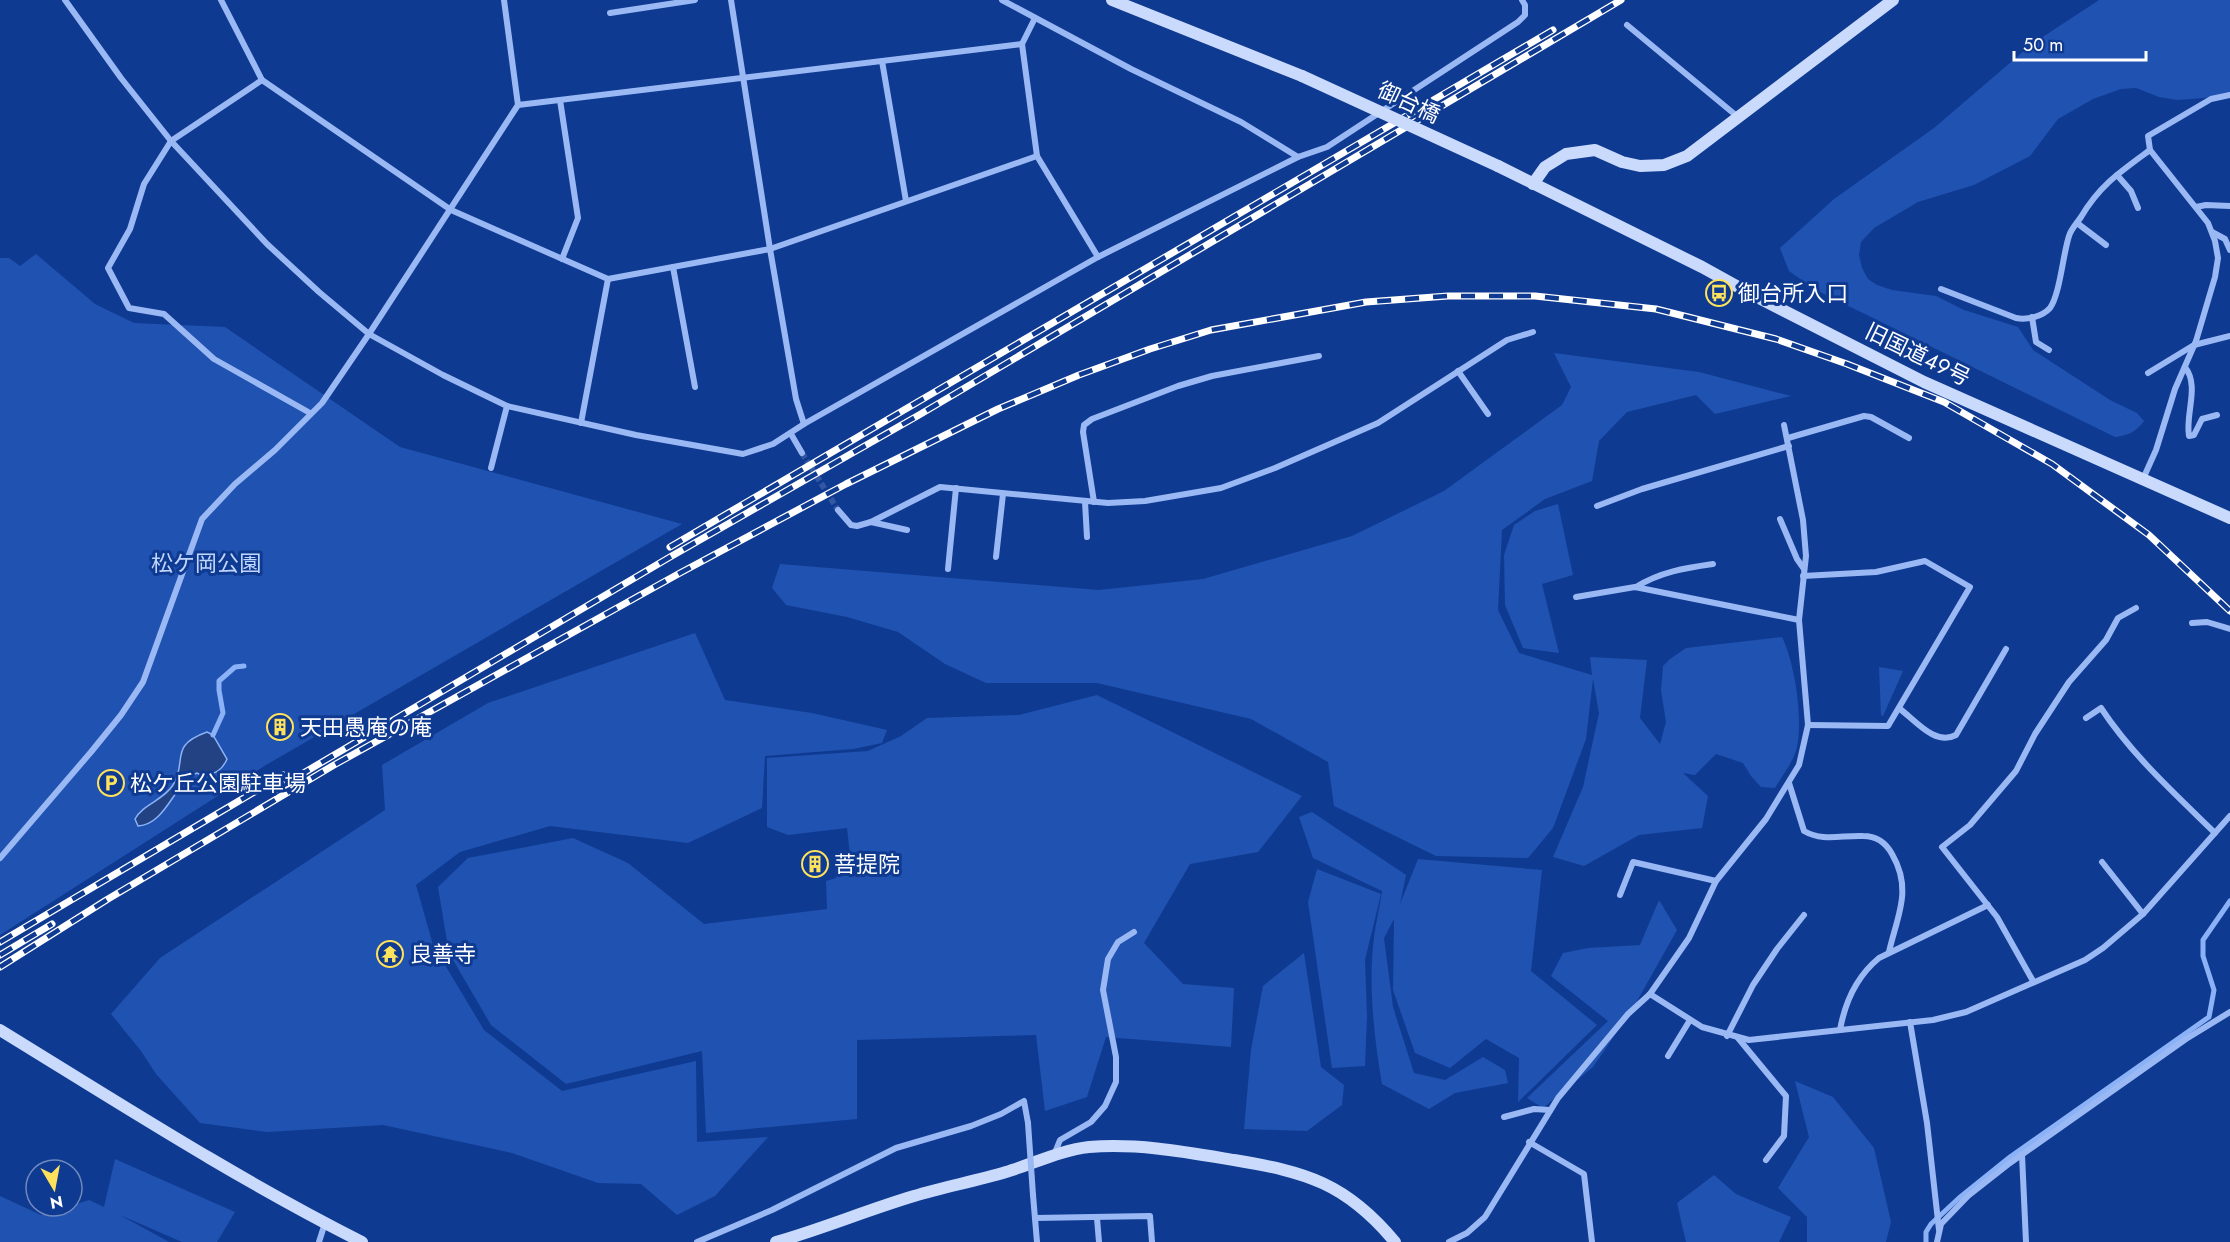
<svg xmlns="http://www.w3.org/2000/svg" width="2230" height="1242" viewBox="0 0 2230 1242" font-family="Jost,'Noto Sans JP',sans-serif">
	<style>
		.green { fill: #2052b1 }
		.water { fill: #224284; stroke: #8bb2f7; stroke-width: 1.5 }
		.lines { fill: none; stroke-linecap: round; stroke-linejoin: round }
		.stream { stroke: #8bb2f7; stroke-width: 5 }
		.street-tunnel { stroke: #3358a2; stroke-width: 6; stroke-dasharray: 6 3; stroke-linecap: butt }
		.street { stroke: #9ab9f4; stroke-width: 6 }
		.secondary { stroke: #c9dafd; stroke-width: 12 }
		.rail-casing { stroke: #fff; stroke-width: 7 }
		.rail { stroke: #0f3a91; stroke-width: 4.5; stroke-dasharray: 14; stroke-linecap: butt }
		.street-bridge { stroke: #9ab9f4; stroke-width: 6 }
		.secondary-bridge { stroke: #c9dafd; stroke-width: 12 }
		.labels { text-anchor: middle; stroke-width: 6; stroke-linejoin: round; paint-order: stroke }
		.street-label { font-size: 22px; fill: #fff; stroke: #0f3a91 }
		.poi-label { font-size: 22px; fill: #fff; stroke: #0f3a91; text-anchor: start }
		.park-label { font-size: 22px; fill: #c1d6fe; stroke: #0f3a91 }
	</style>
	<rect width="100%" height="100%" fill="#0f3a91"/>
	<!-- green -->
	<g class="green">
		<path d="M2099,0H2230V96L2177,100L2159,97L2136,88L2121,89L2093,99L2058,119L2030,156L1974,185L1918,202L1874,228L1861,242L1859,255L1862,268L1868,279L1877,285L1892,290L1936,296L1964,310L2018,327L2033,350L2110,400L2137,413L2144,421C2136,432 2129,435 2115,437L1816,290L1789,271L1780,248L1834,199L1934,128L2032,44Z"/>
		<path d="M36,254L95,304L134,323L225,327L400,447L682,524L266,765L0,935V258H9L20,266Z"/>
		<path d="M1554,353L1699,372L1791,396L1715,414L1696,395L1627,412L1599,441L1592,481L1545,499L1502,530L1498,610L1519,653L1592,675L1590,657L1647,660L1640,718L1660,744L1666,722L1661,690L1663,666L1670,659L1686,648L1782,637C1795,664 1803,717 1797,747C1794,761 1782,776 1775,788L1761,787L1751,776L1743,763L1716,754L1695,775L1683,773L1708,796L1702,828L1639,835L1584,866L1553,857L1583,787L1599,713L1593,679L1586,739L1553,828L1528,858L1436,856L1334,806L1328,762L1251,719L1097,683H986L945,664L898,632L847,617L786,605L772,588L780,564L1099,590L1203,579L1352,536L1444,491L1562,405L1571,387Z"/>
		<path d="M1558,504L1573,575L1542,584L1559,653L1523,648L1505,605L1504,555L1514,525L1535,511Z"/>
		<path d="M695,633L725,700L812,713L887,730L882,743L853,749L765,756L762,808L688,843L550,826L460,852L416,885L433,945L484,1030L562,1091L696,1061L697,1142L768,1137L715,1196L677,1215L641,1184L598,1183L512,1153L383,1125L267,1132L200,1123L156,1074L141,1051L111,1014L160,958L385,810L382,765L488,703Z"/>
		<path d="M1879,667L1903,671L1883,716L1881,715Z"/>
		<path d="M1097,695L1302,796L1258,852L1190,864L1144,943L1183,984L1234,988L1231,1047L1106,1037L1087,1097L1045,1111L1036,1035L857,1040V1119L706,1133L702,1051L566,1084L491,1025L449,953L438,887L468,858L573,838L628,863L704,924L827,909L826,881L836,878L835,867L851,864L847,828L788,835L767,827V758L868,751L901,736L927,718L1019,715Z"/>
		<path d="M1312,812L1406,875L1400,904L1418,859L1542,870L1531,971L1597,1025L1518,1102L1519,1058L1486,1039L1450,1068L1415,1053L1393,990L1394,919L1384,938L1393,1007L1414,1073L1445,1080L1483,1057L1505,1070L1508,1083L1455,1093L1429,1109L1382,1084C1374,1038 1368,983 1374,937C1376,921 1380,906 1382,891L1313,858L1299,817Z"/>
		<path d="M1317,869L1381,894L1365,960L1367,1016L1365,1066L1332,1068L1308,902Z"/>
		<path d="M1659,900L1677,930L1632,1010L1593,1067L1543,1108L1527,1098L1608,1021L1551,976L1563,953L1588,948L1640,945Z"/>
		<path d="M1304,953L1321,1067L1344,1085L1342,1105L1307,1131L1244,1129L1251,1050L1263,986Z"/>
		<path d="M1795,1081L1833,1097L1874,1148L1891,1222L1886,1242H1807V1217L1778,1188L1809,1137Z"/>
		<path d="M115,1159L235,1212L217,1242H182L120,1215L169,1242H0V1196L41,1215L89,1200L104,1207Z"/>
		<path d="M1714,1175L1736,1194L1791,1217L1779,1242H1686L1677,1203Z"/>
	</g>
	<!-- water -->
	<path class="water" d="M207,732L213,735L227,759C222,771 215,773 204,777L197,773C174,782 167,824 138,826L135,819C143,804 164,800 173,785C188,760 168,746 207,732Z"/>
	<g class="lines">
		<!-- stream -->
		<g class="stream">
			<path d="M213,735L223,713L219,690V681L235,667L244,666"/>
			<path d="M1926,1242V1232L1931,1224L1959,1198L2010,1157L2209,1017L2214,990L2203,956V940L2230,901"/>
		</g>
		<!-- street-tunnel -->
		<path class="street-tunnel" d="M802,453L838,510"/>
		<!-- street -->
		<g class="street">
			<path d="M65,0L121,78L171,141L267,244L319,292L369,334L443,375L507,406L636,435L743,454L773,444L804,424L1098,257L1298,157"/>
			<path d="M221,0L262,80L451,210L608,279L770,249L1037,156"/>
			<path d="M731,0L770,249L796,399L804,424"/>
			<path d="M1002,0L1131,69L1241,122L1298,157L1327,147L1518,22L1525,15V5L1522,0"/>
			<path d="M610,13L695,0"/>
			<path d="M1035,18L1022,44L1037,156L1098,257"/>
			<path d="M1627,25L1738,117"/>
			<path d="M882,61L906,201"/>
			<path d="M262,80L171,141L144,184L130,229L108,268L129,308L164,314L214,359L310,413"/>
			<path d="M560,100L578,218L562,259"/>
			<path d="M518,105L1022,44"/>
			<path d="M2117,175L2131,191L2138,208"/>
			<path d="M2196,207L2206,205L2230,206"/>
			<path d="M2077,223L2106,245"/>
			<path d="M2212,232L2225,239L2230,250"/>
			<path d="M673,267L695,387"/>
			<path d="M1941,289L2016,318C2027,320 2042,317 2050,308C2060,294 2063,254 2069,236C2071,229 2077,223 2081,217C2100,185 2120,172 2150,150"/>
			<path d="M2032,317L2036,342L2049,350"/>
			<path d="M2185,367C2200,386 2185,414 2189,436L2194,435L2202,419L2217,415"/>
			<path d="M1458,371L1488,414"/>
			<path d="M2148,373L2194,345L2230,336"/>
			<path d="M581,423L608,279"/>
			<path d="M1784,425L1803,520L1806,556L1799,620L1808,725L1799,765L1766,819L1716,881L1689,938L1650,994L1702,1027L1749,1040L1933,1020L1966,1012L2085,960L2103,948L2143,914L2230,816"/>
			<path d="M791,434L802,453"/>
			<path d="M1788,438L1864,416L1871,417L1909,438"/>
			<path d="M491,468L507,406"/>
			<path d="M2143,479L2156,450L2175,389L2196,341L2215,277L2218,258L2215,241L2208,223L2150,150L2148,136L2211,99L2230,95"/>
			<path d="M1085,502L1087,537"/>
			<path d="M1094,502L1083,432L1084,425L1092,419L1178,386L1212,376L1319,356"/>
			<path d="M1597,506L1642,489L1789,446"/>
			<path d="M838,510L851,525L857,526L871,522L940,487L1108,503L1145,501L1221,488L1275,468L1378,423L1507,340L1533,332"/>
			<path d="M1780,519L1797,559L1804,569"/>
			<path d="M871,522L907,530"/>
			<path d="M996,557L1003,494"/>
			<path d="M948,569L956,488"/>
			<path d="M1803,576L1876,572L1925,561L1970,587L1888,726L1808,725"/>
			<path d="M1636,587C1660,572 1685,568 1713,564"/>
			<path d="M1576,597L1635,587L1799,620"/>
			<path d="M2192,623L2207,622L2230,629"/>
			<path d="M1900,709C1916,721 1935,746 1956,735L2006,649"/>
			<path d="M2086,718L2101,708C2132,755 2174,793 2215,833"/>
			<path d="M1789,783L1804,831C1823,842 1842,835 1863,836C1876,836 1886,843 1892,854C1913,890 1897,916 1889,952"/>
			<path d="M0,858L91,752L121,715L143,682L202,519L235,484L275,450L322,403L369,334L518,105L504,0"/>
			<path d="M2102,862L2143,914"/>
			<path d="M1620,895L1633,862L1716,881"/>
			<path d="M2033,981L1997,917L1942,847L1970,825L2016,771L2035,734L2069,682L2106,640L2118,618L2136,608"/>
			<path d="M1910,1022L1927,1123L1939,1230"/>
			<path d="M1840,1030C1845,1002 1856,977 1879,958L1988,905"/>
			<path d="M1727,1036L1753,985L1777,949L1804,915"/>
			<path d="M1738,1038L1786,1096L1784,1136L1766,1160"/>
			<path d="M1668,1056L1690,1020"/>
			<path d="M1504,1117L1534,1109L1550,1110"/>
			<path d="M1529,1142L1584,1174L1592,1242"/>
			<path d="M1054,1155L1060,1140L1091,1122L1105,1106L1116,1082V1057L1103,990L1108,959L1118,942L1134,932"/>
			<path d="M2022,1155L2026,1242"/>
			<path d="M1033,1195L1037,1242"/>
			<path d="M1035,1218L1150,1216L1152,1242"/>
			<path d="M1097,1218L1099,1242"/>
			<path d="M319,1242L325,1223"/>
			<path d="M697,1242L772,1210L896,1148L971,1126L1001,1114L1024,1101L1028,1123"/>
			<path d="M1449,1242L1467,1233L1485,1217L1558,1098L1628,1014L1650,994"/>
			<path d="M1937,1242L1941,1224L1968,1196L2010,1163L2186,1039L2230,1012"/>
		</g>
		<!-- secondary -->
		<g class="secondary">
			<path d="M1112,0L1302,76"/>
			<path d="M1498,166L1702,267L1749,293L1924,382L2230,518"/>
			<path d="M1533,184L1545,167L1566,154L1595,150L1622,162L1640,166L1664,165L1687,156L1893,0"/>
			<path d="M0,1030C119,1103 237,1179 362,1242"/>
			<path d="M776,1242C822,1229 867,1210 914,1196C944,1187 976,1181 1006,1172C1033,1164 1061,1150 1089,1147C1138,1143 1186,1152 1234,1160C1306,1172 1346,1183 1395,1242"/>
		</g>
		<defs>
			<g id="rail">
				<path d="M670,547L1553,30"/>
				<path d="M273,791L670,557L919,415L1621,0"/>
				<path d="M0,942L283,775"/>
				<path d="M0,955L52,924"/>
				<path d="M0,967L108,899L334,765L680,573L846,484L998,409L1079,375L1150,349L1211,330L1366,302L1448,296H1535L1656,309L1776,339L1847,364L1944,402L2052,464L2149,535L2230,611"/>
			</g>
		</defs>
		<!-- rail casing -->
		<use href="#rail" class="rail-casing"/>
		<!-- rail -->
		<use href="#rail" class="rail"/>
		<!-- street-bridge -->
		<path class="street-bridge" d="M1028,1123L1033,1195"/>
		<!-- secondary-bridge -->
		<path class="secondary-bridge" d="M1302,76L1498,166"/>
	</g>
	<!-- icons -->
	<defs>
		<symbol id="bus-ring" viewBox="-11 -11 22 22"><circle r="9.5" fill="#0f3a91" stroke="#ffe25c" stroke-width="1.5"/><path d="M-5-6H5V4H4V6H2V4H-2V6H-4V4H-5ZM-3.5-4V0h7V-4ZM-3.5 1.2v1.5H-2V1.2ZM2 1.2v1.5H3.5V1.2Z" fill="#ffe25c"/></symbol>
		<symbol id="building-ring" viewBox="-11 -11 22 22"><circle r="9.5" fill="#0f3a91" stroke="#ffe25c" stroke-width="1.5"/><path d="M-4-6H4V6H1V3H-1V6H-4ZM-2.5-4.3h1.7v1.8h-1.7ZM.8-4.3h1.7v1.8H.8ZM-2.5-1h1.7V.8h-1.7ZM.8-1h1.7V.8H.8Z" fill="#ffe25c"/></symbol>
		<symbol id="parking-ring" viewBox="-11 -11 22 22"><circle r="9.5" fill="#0f3a91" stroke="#ffe25c" stroke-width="1.5"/><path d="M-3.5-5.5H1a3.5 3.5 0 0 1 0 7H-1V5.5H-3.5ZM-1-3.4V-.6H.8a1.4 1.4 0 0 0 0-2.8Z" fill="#ffe25c"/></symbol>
		<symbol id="temple-ring" viewBox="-11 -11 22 22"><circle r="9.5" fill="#0f3a91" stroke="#ffe25c" stroke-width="1.5"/><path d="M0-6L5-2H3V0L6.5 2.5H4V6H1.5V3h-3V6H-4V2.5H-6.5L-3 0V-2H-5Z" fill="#ffe25c"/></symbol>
	</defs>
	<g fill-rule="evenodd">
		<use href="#bus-ring" x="1704" y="278" width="30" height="30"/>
		<use href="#building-ring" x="265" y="712" width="30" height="30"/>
		<use href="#parking-ring" x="96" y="768" width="30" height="30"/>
		<use href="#building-ring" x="800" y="849" width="30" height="30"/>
		<use href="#temple-ring" x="375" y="939" width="30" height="30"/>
	</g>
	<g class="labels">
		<!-- street labels -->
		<g class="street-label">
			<text transform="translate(1409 102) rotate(25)" y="8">御台橋</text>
			<text transform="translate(1918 354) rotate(26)" y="8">旧国道49号</text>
		</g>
		<!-- poi labels -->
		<g class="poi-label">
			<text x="1738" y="301">御台所入口</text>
			<text x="300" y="735">天田愚庵の庵</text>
			<text x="130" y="791">松ケ丘公園駐車場</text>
			<text x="834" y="872">菩提院</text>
			<text x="410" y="962">良善寺</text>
		</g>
		<!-- park labels -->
		<g class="park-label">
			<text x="206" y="571">松ケ岡公園</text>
		</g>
	</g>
	<!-- north arrow -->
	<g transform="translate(54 1188) rotate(170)"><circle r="28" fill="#0f3a91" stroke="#6f89bd" stroke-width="1.5"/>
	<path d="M0-4.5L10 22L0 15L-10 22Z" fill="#ffe25c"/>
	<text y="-9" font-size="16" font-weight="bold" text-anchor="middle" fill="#ffffff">N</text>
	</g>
	<!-- scale -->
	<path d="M2014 51v9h132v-9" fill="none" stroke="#ffffff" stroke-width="3"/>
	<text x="2023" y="51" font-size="18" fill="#ffffff" stroke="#0f3a91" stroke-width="4.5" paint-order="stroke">50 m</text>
</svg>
